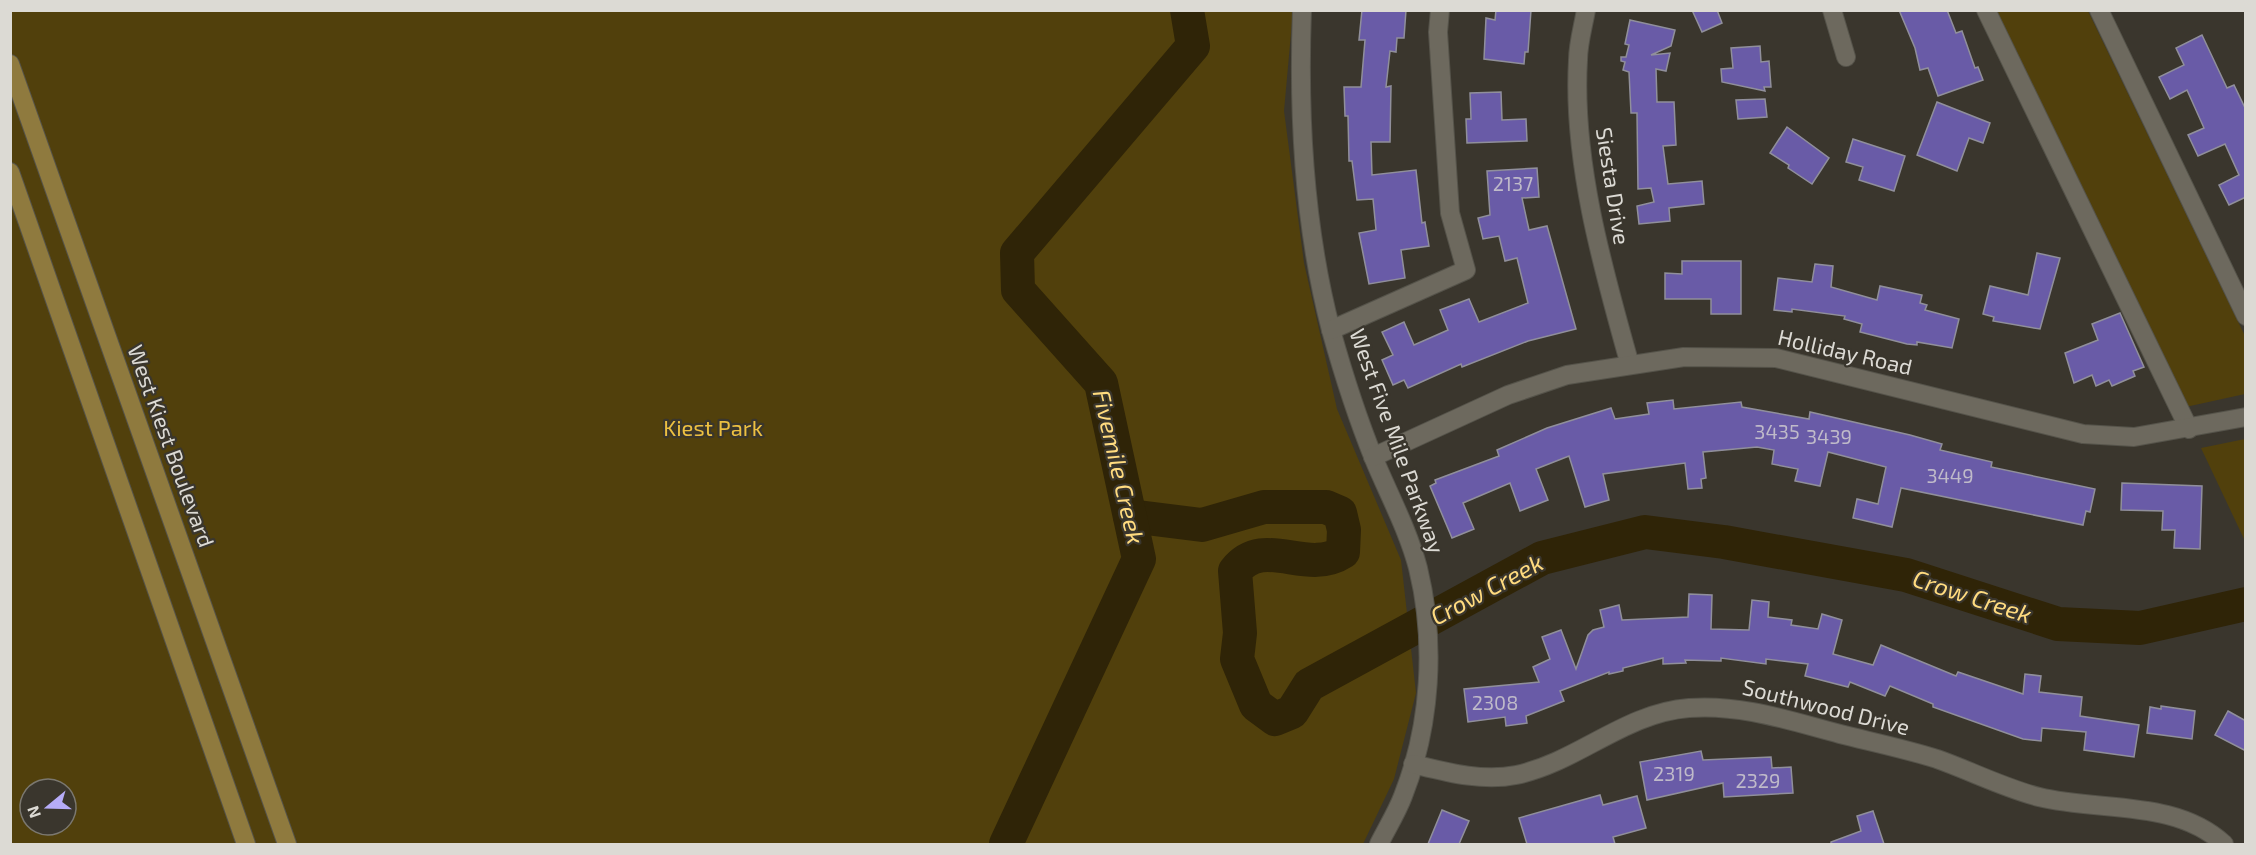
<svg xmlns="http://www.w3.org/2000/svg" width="2256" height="855" viewBox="0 0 2256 855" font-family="'Exo 2',sans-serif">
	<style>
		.green { fill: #51400c; fill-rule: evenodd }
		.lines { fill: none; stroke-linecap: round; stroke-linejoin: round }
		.river { stroke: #2f2407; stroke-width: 34 }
		.building { fill: #695ba7; stroke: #908f9b; stroke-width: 1.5 }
		.minor-casing { stroke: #55534a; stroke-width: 20 }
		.major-casing { stroke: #55534a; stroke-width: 20 }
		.minor { stroke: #6d695e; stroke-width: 18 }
		.major { stroke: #8f7a3e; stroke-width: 18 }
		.labels { text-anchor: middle; stroke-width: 4.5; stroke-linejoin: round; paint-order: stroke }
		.number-label { font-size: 20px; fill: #bfbac9 }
		.street-label { font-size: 22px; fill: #dcdad4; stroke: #3a362d }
		.park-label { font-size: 22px; fill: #edc041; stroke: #3a362d }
		.water-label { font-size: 24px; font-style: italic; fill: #ffdb7f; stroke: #3a362d }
	</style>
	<rect width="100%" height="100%" fill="#3a362d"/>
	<!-- green -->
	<g class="green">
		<path d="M11,11H1293L1284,111L1304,263L1337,409L1401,560L1416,693L1394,779L1363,844H11ZM30,789H66V825H30Z"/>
		<path d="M1991,11H2088L2245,336V394L2181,408Z"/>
		<path d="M2245,439H2246L2245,541L2201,448Z"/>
	</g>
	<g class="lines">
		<!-- river -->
		<g class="river">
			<path d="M1130,516L1202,525L1264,507H1326L1340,513L1344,530L1343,552C1306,576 1264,534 1235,571L1240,633L1237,659L1256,705L1275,719L1292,712L1309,685L1542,558L1645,532L1724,542L1906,575L2058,624L2140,628L2246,604"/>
			<path d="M1006,844L1139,559L1101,383L1018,290L1017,253L1193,46L1187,10"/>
		</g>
	</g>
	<!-- building -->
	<g class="building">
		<path d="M1362,10H1406L1404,38H1397L1396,52L1390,51L1386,87L1391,86L1390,142H1371L1372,175L1416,170L1422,223L1425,222L1429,246L1401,250L1405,278L1369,284L1359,233L1376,230L1373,199L1357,200L1352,161H1349L1348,116H1345L1344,87H1361L1365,40H1359Z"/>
		<path d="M1496,10H1531L1528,52H1525L1524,64L1484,59L1486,18L1495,20Z"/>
		<path d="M1692,10H1717L1722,23L1702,32Z"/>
		<path d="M1899,10H1947L1956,33L1962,31L1975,68L1978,67L1983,80L1938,96L1928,68L1920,70L1915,48Z"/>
		<path d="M1630,20L1675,30L1671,46L1651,55L1670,53L1666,71L1656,69L1657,102H1674L1676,145L1663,146L1668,184L1702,181L1704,204L1669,208L1670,221L1639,224L1637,206L1654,202L1651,188L1638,189L1637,113H1631L1629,72L1623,70L1625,62L1621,61V57H1626L1629,45L1625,44Z"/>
		<path d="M2202,35L2227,88L2234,85L2246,110V197L2229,205L2219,185L2239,175L2225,144L2198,156L2188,135L2204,128L2187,90L2170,99L2159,77L2184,65L2176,48Z"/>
		<path d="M1760,46L1761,62L1769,61L1771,87H1764L1765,91L1722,82L1721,69L1733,68L1731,48Z"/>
		<path d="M1501,92L1502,120L1526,119L1527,141L1467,143L1466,119H1471L1470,93Z"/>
		<path d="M1765,99L1767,117L1738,119L1736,100Z"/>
		<path d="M1937,102L1990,123L1983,143L1969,138L1957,171L1917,155Z"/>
		<path d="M1787,127L1829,158L1812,184L1788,168L1789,165L1770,153Z"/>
		<path d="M1853,139L1905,156L1894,191L1859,180L1863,167L1846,162Z"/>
		<path d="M1537,168L1539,197L1522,198L1529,230L1547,226L1576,329L1528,341L1462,367L1461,364L1408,388L1404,380L1393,385L1382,360L1393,355L1382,332L1404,322L1414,345L1448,330L1440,310L1469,299L1479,322L1528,303L1517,258L1505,261L1499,236L1483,239L1478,218L1490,215L1487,171Z"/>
		<path d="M2037,253L2060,258L2040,329L1993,321L1994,317L1983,314L1990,286L2028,295Z"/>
		<path d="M1682,261H1741V314H1711V299H1665V273L1682,274Z"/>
		<path d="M1815,264L1833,266L1831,287L1877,300L1880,286L1922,295L1920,303L1927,305L1925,310L1959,319L1952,348L1917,342V345L1907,344L1860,332L1862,324L1844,319L1845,316L1792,309V312L1774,310L1778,278L1812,282Z"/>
		<path d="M2120,313L2144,367L2133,371L2135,376L2112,386L2109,380L2096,386L2092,375L2074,383L2065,353L2098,340L2092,324Z"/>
		<path d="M1673,400L1674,409L1741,402L1742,407L1809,419L1810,412L1910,435L1942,444L1940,450L1992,462L1991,467L2095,489L2090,512L2086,511L2083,525L1901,488L1892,527L1853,518L1857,499L1878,504L1886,467L1828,452L1820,486L1795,481L1798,469L1772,464L1774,450L1757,447L1703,452L1706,478L1701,479L1702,488L1688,489L1685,463L1603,474L1609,500L1585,507L1569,456L1536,469L1548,500L1520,511L1510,483L1463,503L1474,529L1452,538L1430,486L1436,483L1435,480L1499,456L1497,450L1547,428L1611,408L1615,419L1649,414L1647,403Z"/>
		<path d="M2122,483L2202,486L2200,549L2174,548L2175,530H2162L2163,511L2121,510Z"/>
		<path d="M1689,594L1712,595L1711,629L1749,630L1752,600L1769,602L1768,617L1792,620L1791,625L1818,629L1822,614L1842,620L1833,654L1873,665L1881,645L1956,676L1958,672L2023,694L2025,674L2041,676L2039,692L2082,697L2080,716L2139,725L2134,757L2084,750L2086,732L2042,728L2041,741L2023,739L1933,707V704L1890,686L1885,696L1850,682L1848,687L1805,676L1808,664L1766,659V664L1721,658V661L1685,660L1686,663L1663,664V658L1623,668V671L1609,674V672L1560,691L1564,701L1526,716L1527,723L1506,726L1505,717L1468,722L1464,689L1539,682L1533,667L1550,659L1542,637L1561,630L1576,669L1588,635L1593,630L1604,627L1600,610L1619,605L1622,620L1688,617Z"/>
		<path d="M2161,706L2195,711L2192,739L2147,733L2150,707L2161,709Z"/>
		<path d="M2228,711L2246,721V751L2215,735Z"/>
		<path d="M1701,751L1703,760L1771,757L1772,768L1791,767L1793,793L1724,797L1723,783L1647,800L1640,762Z"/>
		<path d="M1600,795L1603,805L1637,796L1646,828L1613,837L1615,844H1527L1519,818Z"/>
		<path d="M1442,810L1469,821L1459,844H1428Z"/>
		<path d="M1873,811L1884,844H1831V842L1861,831L1857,816Z"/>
	</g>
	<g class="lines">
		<defs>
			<g id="minor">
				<path d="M1302,10C1298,117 1304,227 1331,330C1343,373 1357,417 1374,459C1389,495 1408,530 1418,568C1436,642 1431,725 1403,796C1397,812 1387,828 1379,844"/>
				<path d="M1586,10C1583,27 1578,44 1578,60C1572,161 1603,269 1630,365"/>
				<path d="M1832,10L1846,57"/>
				<path d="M1986,10L2189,429"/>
				<path d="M2099,10L2246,316"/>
				<path d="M1331,330L1466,270L1450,213L1438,32L1440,10"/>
				<path d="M1373,457L1508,395L1567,375L1684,357L1776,358L2083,434L2134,437L2246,417"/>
				<path d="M1413,764C1446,772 1482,782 1516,775C1578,762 1624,713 1689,708C1742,704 1790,721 1840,734C1872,742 1906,749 1937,759C1971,771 2004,788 2039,797C2101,812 2175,799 2224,844"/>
			</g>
			<g id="major">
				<path d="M10,64L287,844"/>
				<path d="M10,172L246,844"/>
			</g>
		</defs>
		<!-- minor casing -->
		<use href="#minor" class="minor-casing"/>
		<!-- major casing -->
		<use href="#major" class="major-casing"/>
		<!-- minor -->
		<use href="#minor" class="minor"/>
		<!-- major -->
		<use href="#major" class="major"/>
	</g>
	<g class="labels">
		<!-- number labels -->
		<g class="number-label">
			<text x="1513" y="191">2137</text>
			<text x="1777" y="439">3435</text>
			<text x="1829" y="444">3439</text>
			<text x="1950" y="483">3449</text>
			<text x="1495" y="710">2308</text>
			<text x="1674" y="781">2319</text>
			<text x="1758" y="788">2329</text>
		</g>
		<!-- street labels -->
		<g class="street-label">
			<text transform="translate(1613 186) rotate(81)" y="8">Siesta Drive</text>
			<text transform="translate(1845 352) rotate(13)" y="8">Holliday Road</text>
			<text transform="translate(1397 441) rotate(70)" y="8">West Five Mile Parkway</text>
			<text transform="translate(171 446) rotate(70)" y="8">West Kiest Boulevard</text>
			<text transform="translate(1826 707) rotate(14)" y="8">Southwood Drive</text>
		</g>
		<!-- park labels -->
		<g class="park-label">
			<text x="713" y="436">Kiest Park</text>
		</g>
		<!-- water labels -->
		<g class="water-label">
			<text transform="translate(1118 467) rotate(77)" y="8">Fivemile Creek</text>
			<text transform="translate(1487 590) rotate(-28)" y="8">Crow Creek</text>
			<text transform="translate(1972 597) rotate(18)" y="8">Crow Creek</text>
		</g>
	</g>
	<!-- border -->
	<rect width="2256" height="855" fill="none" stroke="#dcdad4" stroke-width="24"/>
	<!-- north arrow -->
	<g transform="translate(48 807) rotate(251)"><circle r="28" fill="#3a362d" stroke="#7b7870" stroke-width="1.5"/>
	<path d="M0-4.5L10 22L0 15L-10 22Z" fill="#b6acf8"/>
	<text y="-9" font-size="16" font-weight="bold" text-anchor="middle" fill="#dcdad4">N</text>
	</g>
</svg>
